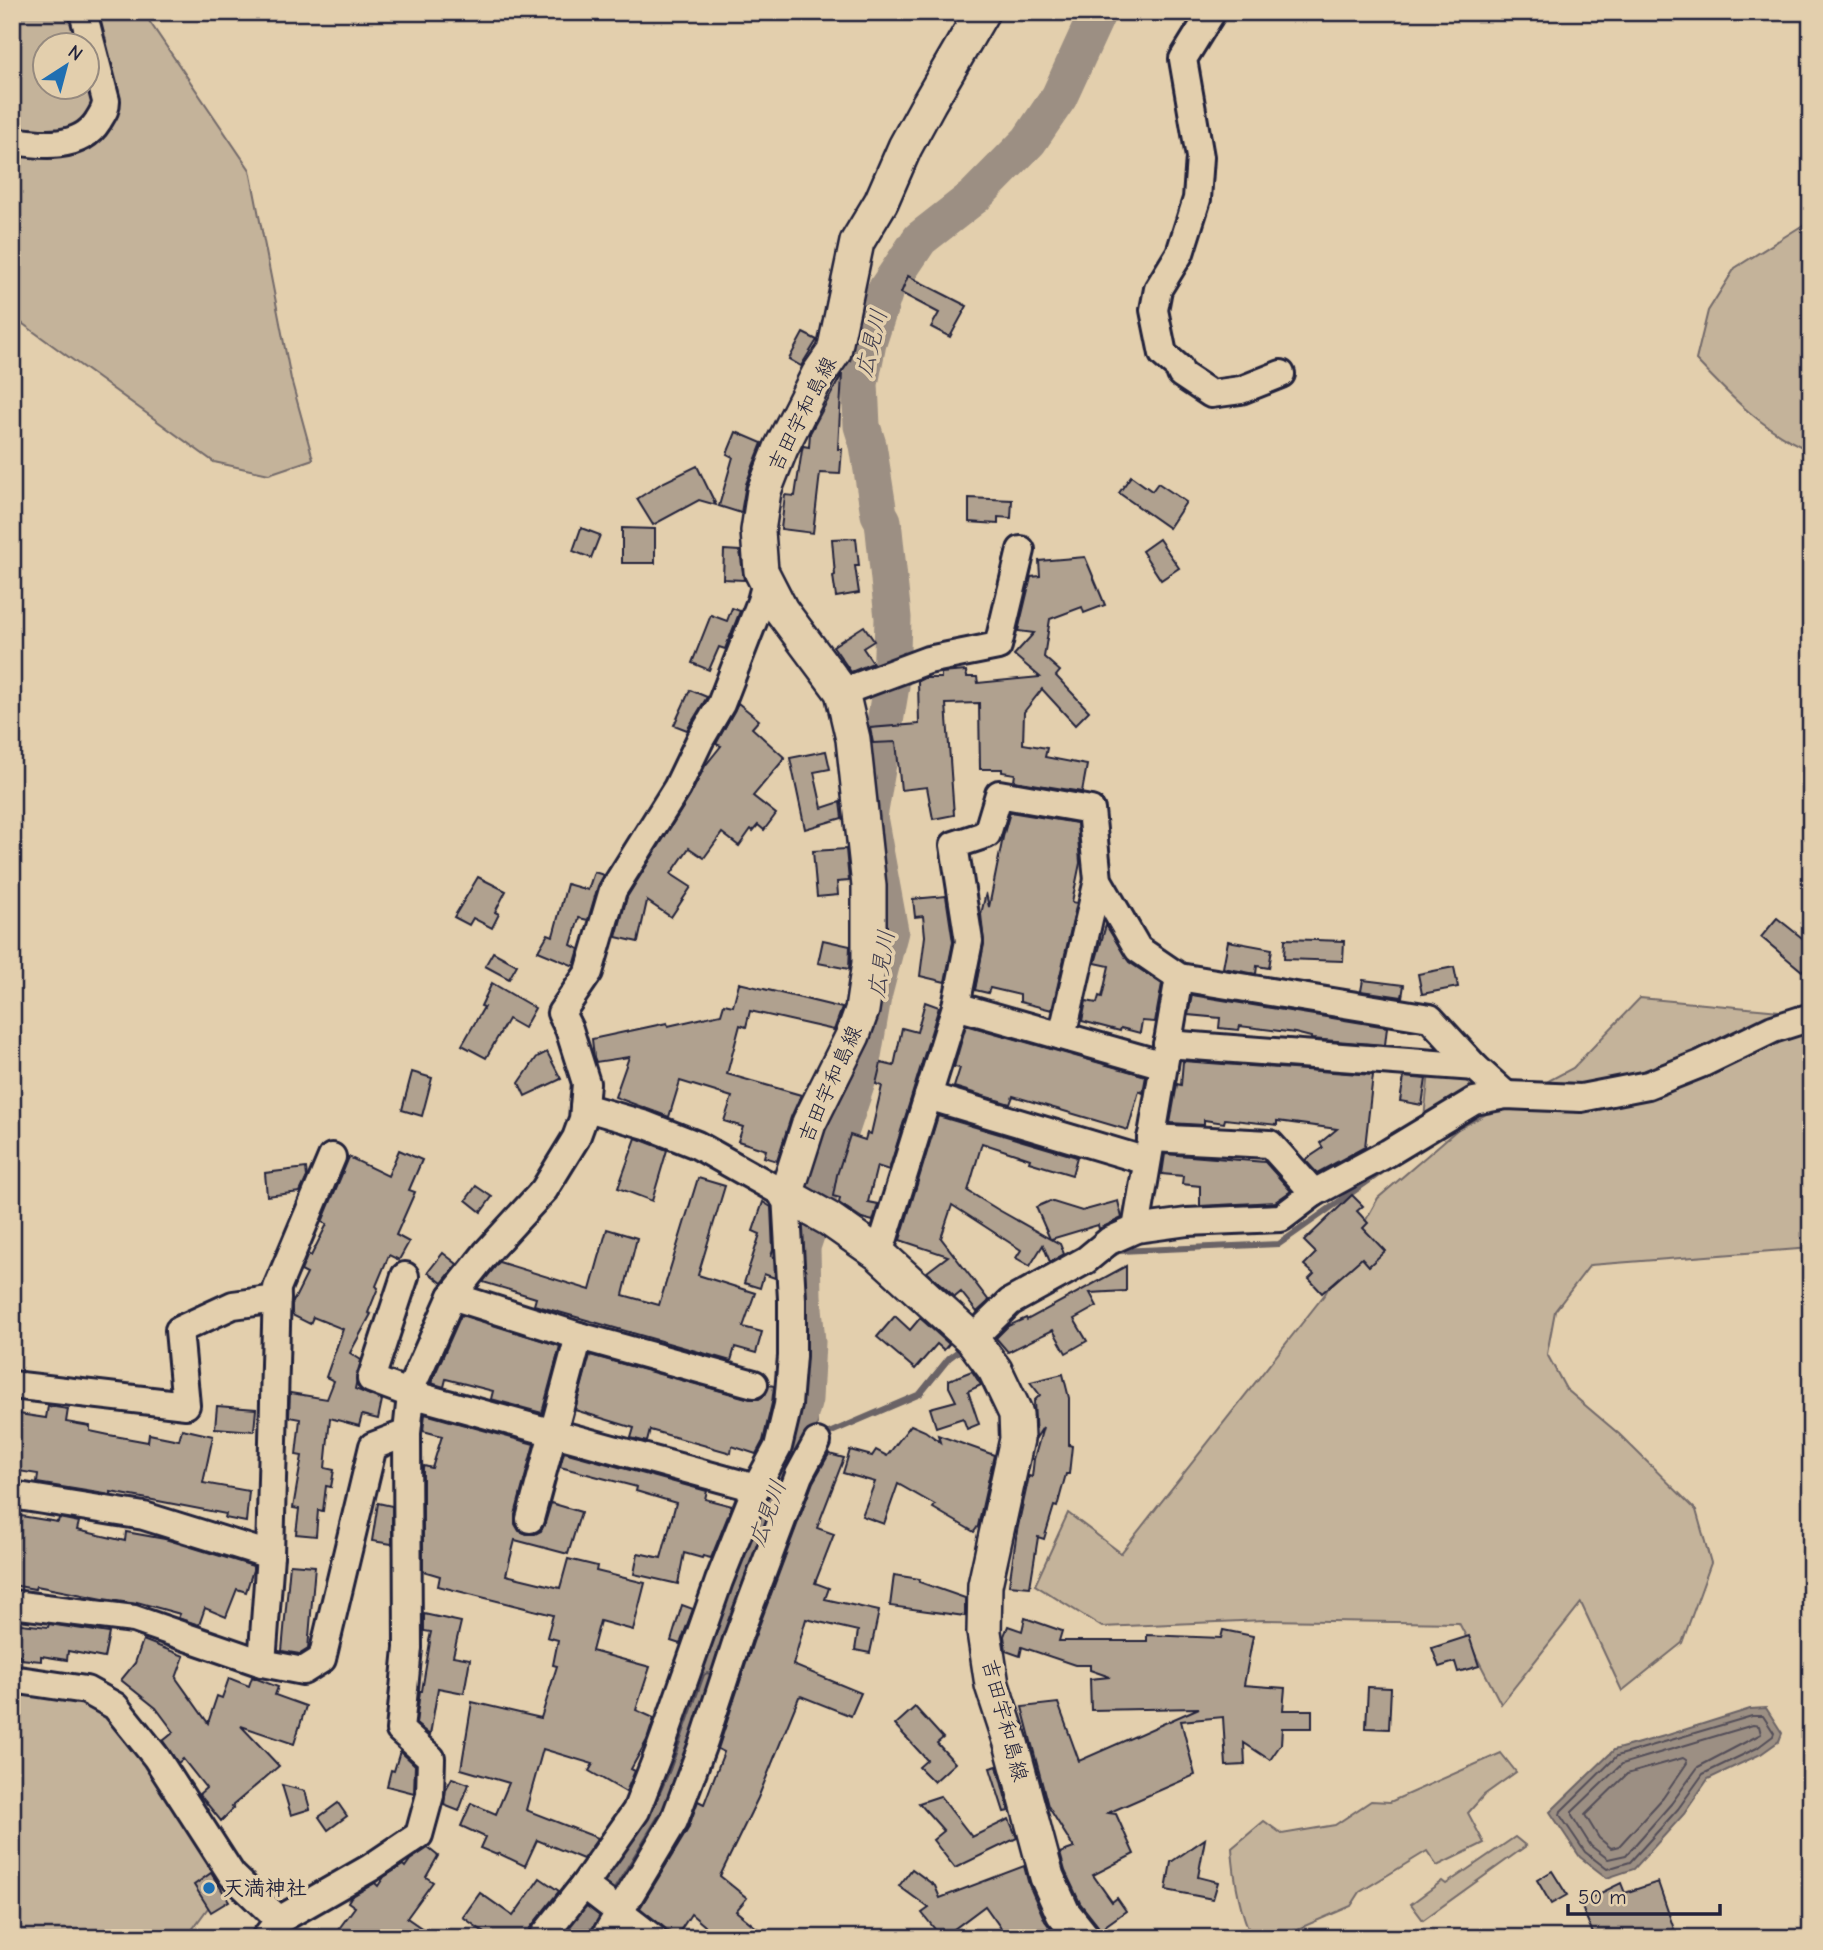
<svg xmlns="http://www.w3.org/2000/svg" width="1823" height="1950" viewBox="0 0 1823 1950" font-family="'Comic Neue','Klee One',sans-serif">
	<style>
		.green { fill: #c4b39a; stroke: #736a6a; stroke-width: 2; fill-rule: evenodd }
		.water { fill: #9c8f83; stroke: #6b6366; stroke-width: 2 }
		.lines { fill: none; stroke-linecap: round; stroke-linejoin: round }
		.shore { stroke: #534e58; stroke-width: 2 }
		.stream { stroke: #6b6366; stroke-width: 6 }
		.river { stroke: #9c8f83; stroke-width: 37 }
		.building { fill: #b0a18f; stroke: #22223b; stroke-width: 2 }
		.minor-casing { stroke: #22223b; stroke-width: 32 }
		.major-casing { stroke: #22223b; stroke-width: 38 }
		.minor { stroke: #e3cfad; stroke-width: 26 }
		.major { stroke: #e3cfad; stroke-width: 33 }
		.poi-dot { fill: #1f6fb2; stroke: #e3cfad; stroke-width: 2.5 }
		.labels { text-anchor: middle; stroke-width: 7; stroke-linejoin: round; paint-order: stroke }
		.street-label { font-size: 21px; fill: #22223b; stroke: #e3cfad }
		.poi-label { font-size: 21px; font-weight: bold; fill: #22223b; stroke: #e3cfad; text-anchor: start }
		.water-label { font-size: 23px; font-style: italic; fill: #403d4d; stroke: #e3cfad }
	</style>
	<rect width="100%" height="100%" fill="#e3cfad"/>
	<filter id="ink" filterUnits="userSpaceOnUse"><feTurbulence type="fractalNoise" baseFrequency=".0143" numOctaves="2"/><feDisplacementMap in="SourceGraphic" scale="14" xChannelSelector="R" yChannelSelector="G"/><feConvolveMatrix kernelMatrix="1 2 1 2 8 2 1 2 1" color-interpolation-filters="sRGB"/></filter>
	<g filter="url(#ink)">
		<!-- green -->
		<g class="green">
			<path d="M12,12H143L250,170L291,379L313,459L269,474L214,462L12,316ZM46,46H88V88H46Z"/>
			<path d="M1811,220V451C1762,430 1731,397 1696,360L1708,311L1735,268Z"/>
			<path d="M1640,998L1811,1014V1248L1590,1265L1555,1311L1547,1354L1566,1389L1619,1434L1696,1510L1711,1563L1682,1643L1622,1691L1581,1603L1501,1704L1459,1623L1264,1620L1102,1627L1035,1585L1068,1513L1121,1553L1325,1294L1378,1198L1458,1129L1573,1068Z"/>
			<path d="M1459,1070L1470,1086L1424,1118L1429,1072Z"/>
			<path d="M12,1683L115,1706L232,1875L186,1938H12Z"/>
			<path d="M1501,1753L1516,1772L1484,1795L1468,1813L1484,1843L1437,1866L1427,1851L1360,1892L1351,1906L1277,1938H1252C1239,1909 1234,1879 1232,1848L1264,1821L1282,1834L1335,1825L1371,1801L1390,1802Z"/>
			<path d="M1515,1837L1526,1846L1423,1920L1411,1904L1442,1881L1446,1884Z"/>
		</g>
		<!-- water -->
		<g class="water">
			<path d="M795,1403H816L817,1426L801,1451L670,1810L592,1938H550L626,1840Z"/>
			<path d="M1766,1708L1782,1733L1779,1741L1761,1754L1708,1779L1684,1814L1634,1869L1607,1878L1580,1857L1550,1812L1614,1750L1668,1735L1750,1709Z"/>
		</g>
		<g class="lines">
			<!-- shore -->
			<g class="shore">
				<path d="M1752,1716H1763L1774,1733L1773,1736L1757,1748L1703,1774L1678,1809L1630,1862L1607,1869L1585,1852L1560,1815L1561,1811L1617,1756Z"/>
				<path d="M1753,1725L1759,1726L1761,1734L1698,1767L1671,1804L1626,1855L1608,1859L1591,1846L1572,1816V1812L1622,1764Z"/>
				<path d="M1683,1758L1686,1760L1687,1763L1663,1798L1619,1846L1611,1848L1599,1838L1585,1815L1627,1774Z"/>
				<path d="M650,1815L670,1770L704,1675L707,1673L710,1674"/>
				<path d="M614,1889L662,1810"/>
			</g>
			<!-- stream -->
			<g class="stream">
				<path d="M1107,1258L1119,1251L1279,1244L1391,1165"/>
				<path d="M822,1436L920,1394L949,1358L964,1347"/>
			</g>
			<!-- river -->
			<path class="river" d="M790,1452L804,1399L807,1342L803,1296L802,1247L860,1073L873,997L890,931L869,817L891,686L893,618L883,521L879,514L868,445L862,426L860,384L868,343L885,291L920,239L975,196L1029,141L1059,97L1098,12"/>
		</g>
		<!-- building -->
		<g class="building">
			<path d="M908,276L967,306L950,337L931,327L939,313L901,293Z"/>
			<path d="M803,333L817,340L801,366L789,359Z"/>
			<path d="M842,374L838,449H842L840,474L820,473L813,533L781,529L785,495L795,496L802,450L803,446L809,447L810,433Z"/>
			<path d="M736,432L762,443L746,484L741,513L719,506L733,457L727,454Z"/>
			<path d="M697,466L716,505L699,500L653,525L637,499L662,483Z"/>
			<path d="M1131,476L1152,491L1158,483L1186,502L1169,528L1119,493Z"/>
			<path d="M969,498L1012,500L1011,518L998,517V524L969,522Z"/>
			<path d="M581,528L600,535L591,558L573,551Z"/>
			<path d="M622,528L655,529V563H622Z"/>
			<path d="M856,538L859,566H855L859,593L836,597L833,576L835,575L832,539Z"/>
			<path d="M1159,539L1179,568L1161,580L1142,551Z"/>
			<path d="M724,550L740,551L744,580L723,579Z"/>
			<path d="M1085,557L1105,605L1084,613L1082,607L1050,619L1044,657L1060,671L1056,676L1089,711L1075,725L1042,689L1024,712L1023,744L1047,748L1045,757L1087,765L1082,792L1014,781L1015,774L1002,772V769H980L979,703L946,704L954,815L933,819L927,787L901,790L896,742L873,743L870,728L919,724L918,681L924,678H941V673L966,671L967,677H977L978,683L1040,677L1014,655L1034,633L1018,631L1031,577L1040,576L1039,561Z"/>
			<path d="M732,608L740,611L725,649L719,647L709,670L692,663L711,615L727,621Z"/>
			<path d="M864,626L874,641L863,648L873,663L851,672L833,646Z"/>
			<path d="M690,690L707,697L687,730L674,725Z"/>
			<path d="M738,703L759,720L752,728L785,758L753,796L776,814L764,830L758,825L753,831L751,829L739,846L722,833L704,858L689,848L671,874L691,887L671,917L647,901L638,942L616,937L627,897L690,796L705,766L721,746L716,744Z"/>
			<path d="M826,751L830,769L814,772L822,808L840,802L842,818L805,829L790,758Z"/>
			<path d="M1010,812L1077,823L1080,863L1072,902L1077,903L1052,1010L1020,1002V995L990,988L988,993L975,990L984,944L981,914L986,893L989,907L1003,837Z"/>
			<path d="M846,849L849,881L837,882L838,895L817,897L813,851Z"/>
			<path d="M594,872L604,875L598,886L588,920L579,918L571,945L579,949L574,966L538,951L548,934L553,936L567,884L588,890Z"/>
			<path d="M478,877L506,891L495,912L499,914L492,928L473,918L469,925L454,917Z"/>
			<path d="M946,896L953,942L945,982L920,976L925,936L923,916L915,917L913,899Z"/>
			<path d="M1777,918L1811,945V960L1802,971L1761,937Z"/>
			<path d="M1106,925L1129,962L1162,984L1155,1022L1142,1021L1140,1033L1121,1028L1120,1031L1082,1021L1086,1001L1097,1003L1099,996L1102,997L1109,966L1095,963Z"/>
			<path d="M1285,939L1344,941L1343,961L1284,959Z"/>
			<path d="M823,940L850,946L849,969L818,963Z"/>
			<path d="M1228,941L1272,949L1269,968L1257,966L1256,974L1223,968Z"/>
			<path d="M493,952L517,965L509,979L485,966Z"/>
			<path d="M1454,967L1458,987L1422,994L1418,974Z"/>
			<path d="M1363,980L1404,985L1402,997L1361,991Z"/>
			<path d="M492,983L535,1008L524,1028L508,1019L486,1058L462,1045L484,1007L481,1006Z"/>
			<path d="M739,983L842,1008L834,1030L750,1011L746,1027L740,1025L727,1074L801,1095L791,1117L777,1161L764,1157L766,1150L738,1141L743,1127L724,1121L732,1097L680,1081L669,1117L615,1097L629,1057L596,1062L594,1057L592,1039L667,1023L668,1026L721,1014L724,1004L733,1006Z"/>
			<path d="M1192,995L1387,1027L1385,1045L1311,1039V1037L1295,1033L1240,1026L1239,1030L1219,1028L1220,1018L1188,1015Z"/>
			<path d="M925,1002L939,1007L889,1170L877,1166L868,1202L878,1204L873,1221L862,1218L839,1203L840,1198L833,1196L837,1175L850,1135L865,1140L867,1133L871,1134L882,1086L876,1084L881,1063L894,1066L902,1028L917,1032Z"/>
			<path d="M966,1025L1146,1076L1143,1093L1139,1091L1128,1130L1013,1096L1010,1104L954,1087L960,1068L954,1067Z"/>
			<path d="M547,1052L561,1079L525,1096L519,1083L537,1057Z"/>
			<path d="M1183,1061L1373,1075L1365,1147L1317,1173L1305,1160L1323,1148L1320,1143L1337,1129L1277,1121V1125L1225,1119L1224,1123L1204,1120V1125L1170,1123L1177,1084L1181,1085Z"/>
			<path d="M412,1072L432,1078L422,1116L402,1110Z"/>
			<path d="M1404,1077L1426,1079L1422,1105L1400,1101Z"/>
			<path d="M938,1116L1077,1157L1072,1175L1029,1162L1030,1159L982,1143L968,1191L997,1209L1050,1239L1036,1207L1050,1201L1082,1211L1118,1201L1122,1218L1099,1229L1098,1225L1051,1239L1060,1244L1064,1254L1050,1262L1043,1245L1030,1266L1016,1258L1021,1250L952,1205L941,1238L989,1301L977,1312L961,1292L955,1297L927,1272L948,1256L900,1240Z"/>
			<path d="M636,1138L667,1150L652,1201L618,1188Z"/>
			<path d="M399,1150L422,1160L409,1190L415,1192L396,1235L409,1242L399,1260L389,1255L376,1286L378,1288L368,1313L371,1314L350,1353L361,1360L355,1389L382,1400L378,1419L362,1415L359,1426L330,1418L325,1468L334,1470L331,1487L326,1486L323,1511L318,1510L316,1536L296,1534L299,1509L293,1508L302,1456L296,1455L300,1419L289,1417L290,1393L327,1399L334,1381L326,1377L343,1329L313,1317L310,1324L292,1315V1304L307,1274L301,1271L308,1254L311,1256L327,1224L322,1222L349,1157L388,1176Z"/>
			<path d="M1165,1154L1265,1162L1291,1191L1275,1202L1200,1206V1186L1182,1184L1183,1176L1162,1174Z"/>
			<path d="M306,1168L307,1177L300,1192L267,1196L265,1173Z"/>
			<path d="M698,1178L725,1186L698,1275L755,1293L743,1327L762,1332L756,1353L735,1347L731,1361L534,1305L536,1298L483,1282L499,1262L590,1290L607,1229L637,1238L623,1295L659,1305Z"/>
			<path d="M476,1186L492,1197L481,1212L466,1200Z"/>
			<path d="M1352,1195L1363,1206L1357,1211L1368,1223L1363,1228L1385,1251L1369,1266L1362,1258L1322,1293L1309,1279L1314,1274L1304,1265L1316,1253L1304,1241Z"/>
			<path d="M763,1202L771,1207L773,1250L771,1256L774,1257L775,1278L764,1274L760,1288L744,1283L760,1234L753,1231Z"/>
			<path d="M443,1253L457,1264L442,1283L428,1272Z"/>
			<path d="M1126,1266V1291L1090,1293L1097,1306L1074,1319L1087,1341L1066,1353L1053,1330L1008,1352L996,1338L1008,1326L1026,1318L1027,1320Z"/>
			<path d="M461,1315L560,1346L542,1413L491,1399L493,1391L446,1379L444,1387L431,1383Z"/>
			<path d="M895,1316L910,1330L920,1318L949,1344L944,1350L937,1344L915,1369L877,1337Z"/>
			<path d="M590,1355L750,1399H759L765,1395L769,1385L774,1386L772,1403L763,1441L756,1454L732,1446L731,1453L650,1430L647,1442L631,1438L634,1428L575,1410Z"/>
			<path d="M972,1371L981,1385L968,1391L979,1424L967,1429L963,1418L936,1427L930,1408L956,1401L949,1387V1380Z"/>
			<path d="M1063,1374L1069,1398V1445L1072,1446L1069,1474H1066L1057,1507L1054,1506L1044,1539L1038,1537L1030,1587L1009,1585L1017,1531L1029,1476L1032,1477L1034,1459L1043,1427L1036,1438L1034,1401L1040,1395L1030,1382Z"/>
			<path d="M48,1406L68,1409L66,1422L90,1426V1431L109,1435L148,1442L149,1434L179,1440L182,1429L213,1436L203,1483L249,1491L246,1522L225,1518L226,1514L111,1492V1495L37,1483L38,1474L12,1470V1413L46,1418Z"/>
			<path d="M217,1406L256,1409L254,1431L215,1428Z"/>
			<path d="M425,1414L534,1444L515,1515V1524L519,1531L527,1534H535L541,1531L545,1523L551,1503L581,1512L568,1554L515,1540L506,1575L560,1588L568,1559L597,1566L596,1571L645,1583L633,1630L600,1621L592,1651L650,1667L636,1710L654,1718L647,1740L631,1769L635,1771L626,1792L589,1771L593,1764L543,1749L526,1810L598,1838L583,1859L537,1840L525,1866L498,1853L497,1855L480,1848L485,1837L461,1826L471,1803L496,1814L509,1783L461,1769L472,1702L541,1718L557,1666L553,1665L558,1640L547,1637L553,1615L438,1586L440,1576L423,1571V1468L424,1466L432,1468L442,1436L423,1431Z"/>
			<path d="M911,1425L925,1431L940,1442L938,1435L994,1455L978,1526L974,1532L933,1508L935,1505L898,1484L884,1524L862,1516L875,1482L843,1473L850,1450L872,1456L876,1450L887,1456Z"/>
			<path d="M564,1452L707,1491L705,1499L732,1506L711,1558L703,1556L702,1558L684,1553L678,1584L634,1574L638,1553L661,1558L676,1503L636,1491L637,1487L560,1467Z"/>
			<path d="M829,1454L844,1458L817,1528L834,1534L815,1583L829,1588L825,1599L879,1611L870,1653L855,1650L858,1631L806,1619L793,1665L861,1693L851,1716L801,1696L799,1697L758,1798L720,1876L747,1898L736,1911L769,1938H719L691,1914L676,1937L640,1908L688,1829L698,1801L704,1804L724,1752L718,1749L753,1642L813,1482Z"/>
			<path d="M378,1503L392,1506V1544L372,1541Z"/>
			<path d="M21,1516L58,1522L59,1518L79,1522L77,1530L125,1541L126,1532L165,1539L253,1566V1570L246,1592L237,1589L226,1617L205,1608L199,1625L178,1618L180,1614L137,1602V1604L103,1599L36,1586L35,1589L12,1585V1522L19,1524Z"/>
			<path d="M290,1564L315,1566L308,1649L300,1654L282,1651Z"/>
			<path d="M894,1575L920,1579L919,1582L965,1598V1616L890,1606Z"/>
			<path d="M682,1605L693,1609L680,1644L671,1641Z"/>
			<path d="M424,1614L461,1622L453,1656L470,1659L464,1693L438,1688L430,1735L416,1724L420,1691H422L430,1642L429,1641L431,1632L424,1631Z"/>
			<path d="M1025,1618L1062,1631L1059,1641H1147V1635L1221,1638L1223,1630L1253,1636L1244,1685L1285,1688L1283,1710H1312V1728H1282L1281,1744L1270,1760L1244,1743L1245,1765L1226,1766L1223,1717L1181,1721L1195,1775L1108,1813L1116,1814L1134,1854L1093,1875L1112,1902L1117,1898L1126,1911L1105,1926L1113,1938H1102L1098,1926L1080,1903L1065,1871L1060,1853L1074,1848L1048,1806L1022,1707L1058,1703L1079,1761L1199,1708L1091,1710L1090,1679L1110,1677L1090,1670V1665H1075L1022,1647L1020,1656L1006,1651L1004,1636L1008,1626L1022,1631Z"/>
			<path d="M12,1623L48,1627L49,1624L109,1633L104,1658L68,1651L67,1660L41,1656V1661L20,1659V1655L12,1653Z"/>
			<path d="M1469,1636L1479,1666L1458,1672L1455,1662L1439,1667L1432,1648Z"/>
			<path d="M143,1640L184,1656L176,1678L208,1723L217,1696L222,1698L229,1678L249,1686L252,1677L278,1687L275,1695L306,1706L294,1744L241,1726L279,1766L232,1806L234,1808L221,1821L199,1794L206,1788L183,1759L178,1763L163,1741L174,1732L156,1708L121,1680L135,1663Z"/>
			<path d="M1368,1687L1391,1688L1389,1729L1366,1728Z"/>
			<path d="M915,1707L943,1738L937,1743L955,1763L934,1782L919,1767L927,1760L895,1725Z"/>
			<path d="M400,1751L415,1765L414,1793L387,1786L391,1770L394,1771Z"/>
			<path d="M997,1766L1009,1811L1004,1812L990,1768Z"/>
			<path d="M452,1778L469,1784L459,1811L444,1805L446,1789Z"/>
			<path d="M282,1785L305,1791L310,1809L291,1815Z"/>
			<path d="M940,1796L972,1837L1009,1819L1017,1838L955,1868L933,1840L944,1831L919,1803Z"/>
			<path d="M338,1803L347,1816L328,1830L319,1817Z"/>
			<path d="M1205,1839L1198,1877L1218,1882L1213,1899L1166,1890L1171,1862Z"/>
			<path d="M428,1848L438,1856L426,1877L433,1882L407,1918L436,1938H332L355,1907L348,1902L351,1897L375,1883L378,1886L384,1877L403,1865L405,1867L410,1860Z"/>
			<path d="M1024,1866L1029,1885L1045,1921L1058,1938H1008L985,1906L942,1938L922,1913L929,1908L899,1886L912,1869L935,1886L940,1898Z"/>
			<path d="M1552,1871L1567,1895L1551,1904L1537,1880Z"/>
			<path d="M211,1873L229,1901L211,1912L194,1885Z"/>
			<path d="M540,1878L559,1891L530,1928L527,1938H492L463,1917L480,1893L513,1916Z"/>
			<path d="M1658,1882L1677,1938H1595L1580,1903L1621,1883L1625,1893Z"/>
		</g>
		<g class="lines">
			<defs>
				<g id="minor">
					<path d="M1212,12L1183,59L1200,157L1197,199L1180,253L1158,289L1154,310L1163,354L1179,368L1181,374L1211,394L1241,390L1281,374"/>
					<path d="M12,141C41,145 80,150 98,121C102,114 106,110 106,101L83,12"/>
					<path d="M842,692L928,660L998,646L1021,550"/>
					<path d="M956,1006L1164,1065"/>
					<path d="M1062,1036L1098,880"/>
					<path d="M1167,1044L1475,1067"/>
					<path d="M928,1096L1147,1161"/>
					<path d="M1151,1138L1270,1144L1314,1193"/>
					<path d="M1136,1229L1179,977"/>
					<path d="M879,1254L956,1006L969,941L954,845L987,834L999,794L1091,810L1098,880L1138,949L1179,977L1430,1018L1475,1067L1506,1095"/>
					<path d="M405,1276L371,1379L411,1394L756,1488"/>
					<path d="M452,1296L579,1336L754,1384"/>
					<path d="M972,1339L1010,1302L1086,1260L1109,1241L1136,1229L1187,1222L1281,1218L1314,1193L1388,1153L1474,1101L1506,1095L1581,1098L1648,1085L1703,1063L1773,1029L1811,1017"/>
					<path d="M12,1385L186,1405L179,1330L233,1305L277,1299"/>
					<path d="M12,1495L144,1516L270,1555"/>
					<path d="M530,1519L579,1336"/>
					<path d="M12,1604L134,1619L262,1663L303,1671L322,1659L373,1446L407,1433"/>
					<path d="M262,1663L270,1555L277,1288L332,1157"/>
					<path d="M12,1679L86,1690L115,1706L156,1757L232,1875L279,1920"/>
					<path d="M584,1885L653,1938"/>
					<path d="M265,1938L279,1920L370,1868L419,1835L430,1795L431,1758L400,1730L408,1648L407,1433L412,1386L452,1296L487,1252L544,1190L576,1138L583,1119L586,1083L569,1029L561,1013L589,972L613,890L677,788L700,740L721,704L761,601L766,582"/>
					<path d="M542,1938L584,1885L636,1811L659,1752L719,1581L756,1488L778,1447L788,1405L792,1356V1299L786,1195L697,1145L646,1125L584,1107"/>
					<path d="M604,1938L674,1821L704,1741L738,1637L799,1475L817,1442"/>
				</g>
				<path id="major" d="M982,12L929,103L905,147L881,202L857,242L834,352L818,375L781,448L764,491L758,531L761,571L781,610L842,692L853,739L869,886V963L862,1010L853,1035L809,1123L786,1195L829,1219L879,1254L972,1339L995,1370L1016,1414L1017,1439L985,1585L984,1632L992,1685L1011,1743L1047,1877L1063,1913L1083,1938"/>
			</defs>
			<!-- minor casing -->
			<use href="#minor" class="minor-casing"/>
			<!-- major casing -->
			<use href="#major" class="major-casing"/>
			<!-- minor -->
			<use href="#minor" class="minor"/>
			<!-- major -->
			<use href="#major" class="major"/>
		</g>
	</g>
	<!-- markers -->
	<circle class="poi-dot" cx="209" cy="1888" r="7"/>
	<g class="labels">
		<!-- street labels -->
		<g class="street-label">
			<text transform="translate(802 414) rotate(-63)" y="7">吉田宇和島線</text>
			<text transform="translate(830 1084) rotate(-66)" y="7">吉田宇和島線</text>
			<text transform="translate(1005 1720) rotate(75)" y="7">吉田宇和島線</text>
		</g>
		<!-- poi labels -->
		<g class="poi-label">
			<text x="223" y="1895">天満神社</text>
		</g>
		<!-- water labels -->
		<g class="water-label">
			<text transform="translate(871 343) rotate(-76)" y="8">広見川</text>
			<text transform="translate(881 964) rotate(-81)" y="8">広見川</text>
			<text transform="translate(767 1513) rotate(-70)" y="8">広見川</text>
		</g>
	</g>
	<!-- margin -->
	<rect width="1823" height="1950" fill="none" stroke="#e3cfad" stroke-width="42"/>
	<rect x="21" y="21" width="1781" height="1908" fill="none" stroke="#22223b" stroke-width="2.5" filter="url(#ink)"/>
	<!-- north arrow -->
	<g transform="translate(66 66) rotate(36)"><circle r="33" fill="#e3cfad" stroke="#968a7f" stroke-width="2"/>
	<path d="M0-5L12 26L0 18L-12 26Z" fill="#1f6fb2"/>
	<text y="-10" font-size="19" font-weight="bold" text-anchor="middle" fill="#22223b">N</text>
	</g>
	<!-- scale -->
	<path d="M1568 1904v10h152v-10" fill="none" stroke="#22223b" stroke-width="3.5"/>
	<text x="1578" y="1904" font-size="21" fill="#22223b" stroke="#e3cfad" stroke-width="5" paint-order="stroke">50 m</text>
</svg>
